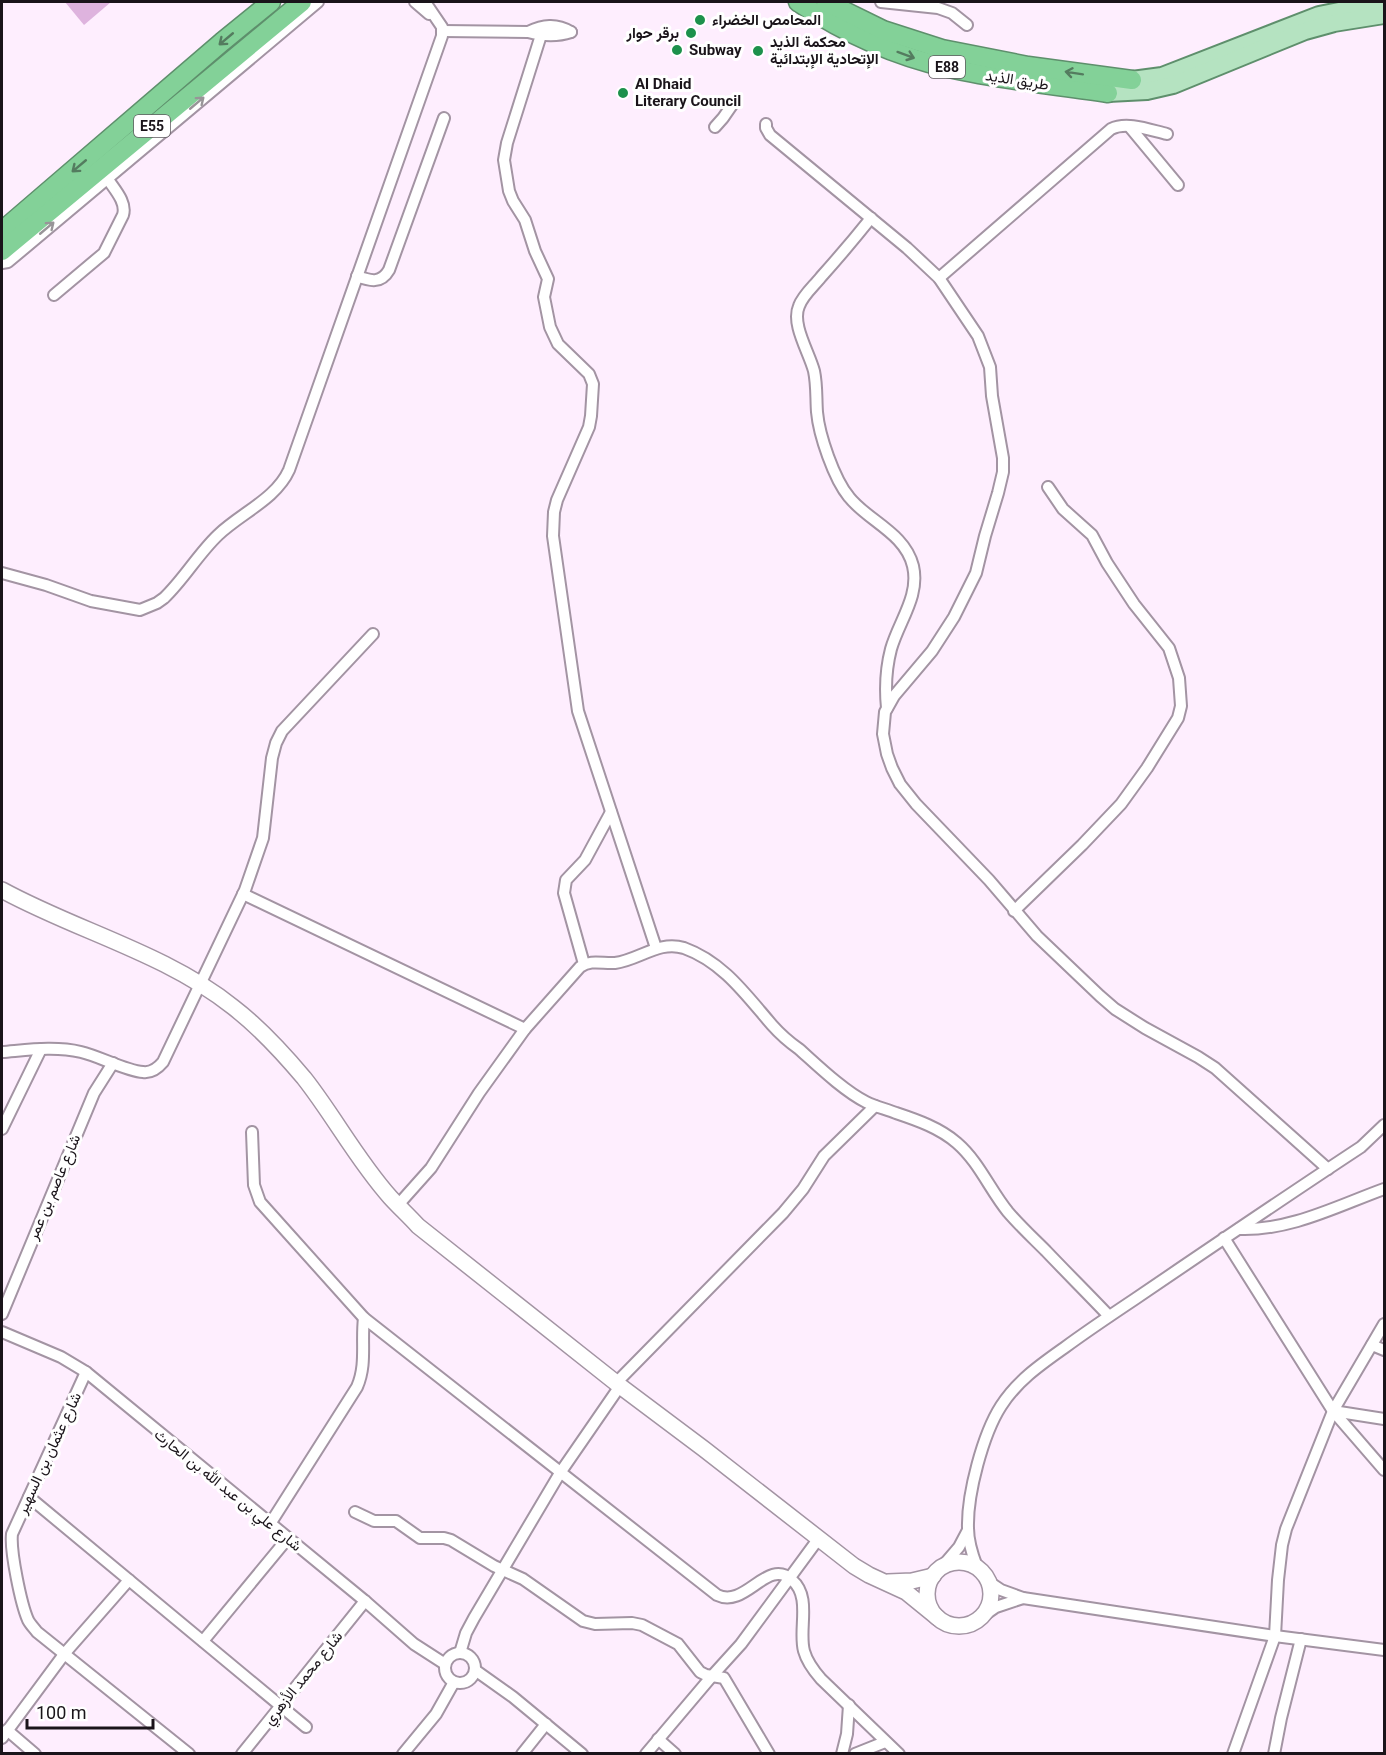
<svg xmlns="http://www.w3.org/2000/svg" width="1386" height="1755" viewBox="0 0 1386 1755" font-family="Roboto,Vazirmatn,sans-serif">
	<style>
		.grass { fill: #deb3de }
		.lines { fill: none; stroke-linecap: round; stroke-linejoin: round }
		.street-casing { stroke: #a394a3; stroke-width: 14 }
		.secondary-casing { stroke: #a394a3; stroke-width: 18 }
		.primary-casing { stroke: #5e8f6c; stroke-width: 20 }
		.highway-casing { stroke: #5e8f6c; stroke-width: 21 }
		.street { stroke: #fff; stroke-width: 10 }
		.secondary { stroke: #fff; stroke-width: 15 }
		.primary { stroke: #b5e3c1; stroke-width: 16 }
		.highway { stroke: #83d198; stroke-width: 18 }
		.oneway { stroke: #547c5f }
		.oneway2 { stroke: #989598 }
		.poi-dot { fill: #1d914c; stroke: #fff; stroke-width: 2 }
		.labels { text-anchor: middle; stroke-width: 6; stroke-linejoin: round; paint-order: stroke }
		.shield { fill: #fff; stroke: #5f5a5f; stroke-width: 1.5 }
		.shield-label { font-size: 14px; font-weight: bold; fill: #1a141a }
		.poi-label { font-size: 15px; font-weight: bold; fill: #1a141a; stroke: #fff; text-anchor: start }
		.street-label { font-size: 15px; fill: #1a141a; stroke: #fff }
	</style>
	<rect width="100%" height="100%" fill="#feeefe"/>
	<!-- grass -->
	<path class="grass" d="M65,2H111L84,25Z"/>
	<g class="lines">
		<defs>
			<g id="street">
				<path d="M415,2L429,14"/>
				<path d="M881,2L938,8L952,13L967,25"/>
				<path d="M442,31L528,32C543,36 556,37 571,32"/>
				<path d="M528,32C543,25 556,23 571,32"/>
				<path d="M541,35L507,143L504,160L509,191L513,201L525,220L535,251L548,279L544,297L550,327L558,344L589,374L593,384L591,416L589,427L557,500L554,512L553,536L578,711L656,948"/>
				<path d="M766,124V128L770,135L907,248L939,278L978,336L990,367L992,396L1003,458V472L998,493L985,536L976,573L954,617L932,651L894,696L885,712L883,734L887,754L892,768L900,784L916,804L989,880L1037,936L1100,996L1115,1009L1145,1028L1198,1057L1215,1068L1328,1169"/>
				<path d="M1129,126L1178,185"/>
				<path d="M715,127L723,118L732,105"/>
				<path d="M871,218C855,238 838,258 821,277C814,286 803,295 799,306C791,324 809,352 814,371C817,385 816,398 817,412C819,435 834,479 849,497C868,521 905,533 913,566C920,596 899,621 891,649C886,668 885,688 887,708"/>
				<path d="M2,263L8,262L318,2"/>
				<path d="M357,276C370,281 381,284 389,270L444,118"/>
				<path d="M939,278L1111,129C1127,121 1150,130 1167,134"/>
				<path d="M54,295L104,253L123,215C127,202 114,189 107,178"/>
				<path d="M2,573L46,585L91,601L140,610L157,603L164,598C184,579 198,554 218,535C241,513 276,499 289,470L442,36V27L425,2"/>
				<path d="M243,894L525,1029"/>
				<path d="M1014,911L1082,845L1121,804L1147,768L1178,718L1181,706L1179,678L1169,648L1134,604L1107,563L1092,535L1063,509L1048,487"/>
				<path d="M584,964L564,893L566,880L585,860L611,812"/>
				<path d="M2,1052C28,1050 55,1046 81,1052C99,1056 126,1071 143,1072C151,1073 158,1068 163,1062L245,890L263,838L272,758L276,743L282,731L373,634"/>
				<path d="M2,1129L41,1049"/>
				<path d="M252,1132L254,1185L260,1202L364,1318L717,1595C746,1609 767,1557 792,1580C812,1597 798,1629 804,1651C807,1662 814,1671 821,1679L899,1754"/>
				<path d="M398,1205L431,1168L479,1093L525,1029L580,967C591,959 603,964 615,963C639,960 659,940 684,948C723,962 746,995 772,1025C780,1034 789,1042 799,1049C818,1066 844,1091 866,1102C876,1107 886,1109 896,1113C917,1120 940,1128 957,1143C979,1162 990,1190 1008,1212C1020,1226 1033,1238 1046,1251C1067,1273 1088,1294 1109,1316"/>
				<path d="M1239,1229C1290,1231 1337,1206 1384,1189"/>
				<path d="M1224,1238L1333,1411L1384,1470"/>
				<path d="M2,1314L94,1093L113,1063"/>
				<path d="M2,1332L61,1357L86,1372L365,1601L414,1644L445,1664"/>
				<path d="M1372,1345L1384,1350"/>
				<path d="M86,1372L12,1534C10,1551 21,1604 28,1620C30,1624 34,1628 37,1632L189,1754"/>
				<path d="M616,1383L783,1213L803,1189L824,1156L875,1106"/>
				<path d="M1333,1411L1384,1419"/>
				<path d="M29,1497L306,1727"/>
				<path d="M355,1512L374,1521H396L420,1538H444L451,1540L494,1566L523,1579L583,1621L595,1624L632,1623L642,1625L678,1644L700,1672L706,1675L724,1678L769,1754"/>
				<path d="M270,1524L357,1387C367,1364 361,1342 364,1318"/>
				<path d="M977,1567C972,1554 968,1542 968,1528C967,1494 983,1434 1001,1406C1017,1381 1040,1365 1064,1348C1087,1331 1111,1315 1135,1299C1210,1248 1285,1197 1361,1147L1384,1125"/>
				<path d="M941,1568L959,1547L968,1530"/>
				<path d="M989,1582L1001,1590L1023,1598L1275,1636L1384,1650"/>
				<path d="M983,1616L996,1607L1023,1598"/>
				<path d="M203,1641L288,1538"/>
				<circle cx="460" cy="1668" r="15"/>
				<path d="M460,1653L466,1633L474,1618L560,1473L620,1386"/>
				<path d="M475,1670L513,1697L582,1754"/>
				<path d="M7,1730L35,1754"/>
				<path d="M2,1738L65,1653L129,1580"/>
				<path d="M658,1739L675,1754"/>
				<path d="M242,1754L365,1601"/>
				<path d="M403,1754L436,1714L454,1682"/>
				<path d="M522,1754L546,1724"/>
				<path d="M646,1754L712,1676L741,1644L819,1538"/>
				<path d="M842,1754L847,1734L849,1705"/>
				<path d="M855,1754L885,1742"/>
				<path d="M1233,1754L1275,1636L1278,1580L1282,1545L1286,1529L1333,1411L1384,1324"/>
				<path d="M1274,1754L1281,1718L1301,1639"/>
			</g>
			<g id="secondary">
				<path d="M2,890C77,931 165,953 233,1007C259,1027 283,1053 304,1078C334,1116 357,1160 390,1197C399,1207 409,1216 418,1226L620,1386L704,1449L854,1566L869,1575L906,1592L938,1618"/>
				<circle cx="959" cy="1594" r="32"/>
				<path d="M888,1582L912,1581L933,1576"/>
			</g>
			<g id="primary">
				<path d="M1132,80L1162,76L1319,15L1384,2"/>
				<path d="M1108,93L1147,91L1173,85L1305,31L1334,23L1384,15"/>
			</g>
			<g id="highway">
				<path d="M798,2C843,32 895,56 949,68C1001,80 1055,85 1108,93"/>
				<path d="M826,2L883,30L942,49L1028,66L1132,80"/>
				<path d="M2,231L222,42L271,2"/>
				<path d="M2,251L302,2"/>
			</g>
		</defs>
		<!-- street casing -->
		<use href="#street" class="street-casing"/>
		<!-- secondary casing -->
		<use href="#secondary" class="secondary-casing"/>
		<!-- primary casing -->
		<use href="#primary" class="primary-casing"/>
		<!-- highway casing -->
		<use href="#highway" class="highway-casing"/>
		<!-- street -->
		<use href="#street" class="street"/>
		<!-- secondary -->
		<use href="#secondary" class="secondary"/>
		<!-- primary -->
		<use href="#primary" class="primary"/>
		<!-- highway -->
		<use href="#highway" class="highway"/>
	</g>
	<!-- one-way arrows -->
	<defs><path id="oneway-shaft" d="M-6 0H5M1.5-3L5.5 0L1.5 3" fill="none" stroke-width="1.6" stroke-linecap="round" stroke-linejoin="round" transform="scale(1.5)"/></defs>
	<g class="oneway">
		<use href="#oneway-shaft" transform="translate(226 39) rotate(140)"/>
		<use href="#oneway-shaft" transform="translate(906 55) rotate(20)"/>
		<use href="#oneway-shaft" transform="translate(1074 73) rotate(-171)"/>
		<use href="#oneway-shaft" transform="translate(79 166) rotate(140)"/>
	</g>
	<g class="oneway2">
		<use href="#oneway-shaft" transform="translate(197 103) rotate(-40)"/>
		<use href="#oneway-shaft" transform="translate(47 228) rotate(-40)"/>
	</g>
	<!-- markers -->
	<g class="poi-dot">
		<circle cx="700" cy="20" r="6"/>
		<circle cx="691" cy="33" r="6"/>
		<circle cx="677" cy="50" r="6"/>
		<circle cx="758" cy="51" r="6"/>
		<circle cx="623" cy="93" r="6"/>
	</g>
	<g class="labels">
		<!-- shield labels -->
		<g class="shield">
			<rect x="929" y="56" width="36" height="22" rx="4.5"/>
			<rect x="134" y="115" width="36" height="22" rx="4.5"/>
		</g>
		<g class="shield-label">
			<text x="947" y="72">E88</text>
			<text x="152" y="131">E55</text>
		</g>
		<!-- poi labels -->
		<g class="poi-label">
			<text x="712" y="25">المحامص الخضراء</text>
			<text x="679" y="38" text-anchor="end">برقر حوار</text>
			<text x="770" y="47">محكمة الذيد<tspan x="770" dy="17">الإتحادية الإبتدائية</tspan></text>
			<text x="689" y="55">Subway</text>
			<text x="635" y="89">Al Dhaid<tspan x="635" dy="17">Literary Council</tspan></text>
		</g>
		<!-- street labels -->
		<g class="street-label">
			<text transform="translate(1017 80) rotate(9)" y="5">طريق الذيد</text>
			<text transform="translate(54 1187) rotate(-67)" y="5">شارع عاصم بن عمر</text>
			<text transform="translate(49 1453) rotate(-65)" y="5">شارع عثمان بن السهير</text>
			<text transform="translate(228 1490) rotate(39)" y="5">شارع علي بن عبد الله بن الحارث</text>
			<text transform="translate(303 1678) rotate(-51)" y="5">شارع محمد الأزهري</text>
		</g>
	</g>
	<!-- border -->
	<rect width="1386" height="1755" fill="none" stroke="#1a141a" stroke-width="6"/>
	<!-- scale -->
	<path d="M27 1719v9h126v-9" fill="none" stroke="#1a141a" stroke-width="3"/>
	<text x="36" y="1719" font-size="18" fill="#1a141a" stroke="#ffffff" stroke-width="4.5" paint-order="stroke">100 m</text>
</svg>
